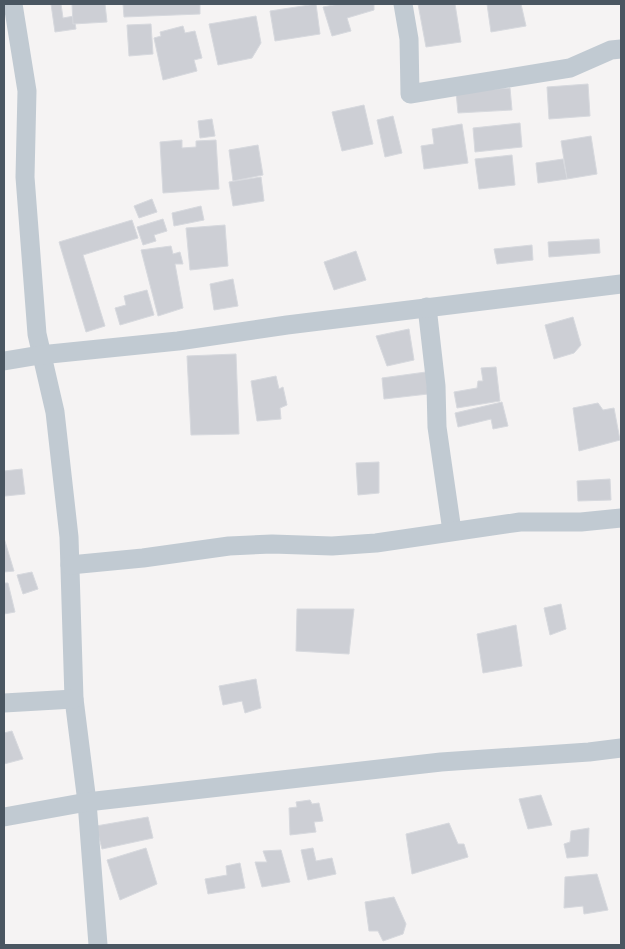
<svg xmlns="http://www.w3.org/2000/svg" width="625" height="949" viewBox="0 0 625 949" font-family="Manrope,sans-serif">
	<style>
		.building { fill: #cdcfd5; stroke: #d7d9de }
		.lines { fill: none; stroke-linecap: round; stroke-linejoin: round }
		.minor { stroke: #c1cad2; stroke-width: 19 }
	</style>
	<rect width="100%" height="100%" fill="#f5f3f3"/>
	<!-- building -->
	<g class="building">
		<path d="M51,4H61L63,18L74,16L76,29L55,32Z"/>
		<path d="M72,4H105L107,22L73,24Z"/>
		<path d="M123,4H200V14L124,17Z"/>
		<path d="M316,4L320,34L275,41L270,11Z"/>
		<path d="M339,4H374V10L347,18L351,31L332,36L323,7Z"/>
		<path d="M418,4H455L461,42L426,47Z"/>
		<path d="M487,4H521L526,26L491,32Z"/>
		<path d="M256,16L261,43L252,58L218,65L209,24Z"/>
		<path d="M151,24L153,54L129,56L127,25Z"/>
		<path d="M183,26L185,33L195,31L202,58L194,60L197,71L163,80L154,38L161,36L160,32Z"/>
		<path d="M588,84L590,116L549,119L547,87Z"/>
		<path d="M510,88L512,110L458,113L456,92Z"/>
		<path d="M364,105L373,144L342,151L332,112Z"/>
		<path d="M393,116L402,153L385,157L377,120Z"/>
		<path d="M212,119L215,136L200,138L198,121Z"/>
		<path d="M520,123L522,147L475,152L473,128Z"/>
		<path d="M462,124L468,163L424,169L421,146L434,144L432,129Z"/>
		<path d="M591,136L597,174L567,179L561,141Z"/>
		<path d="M182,140V148L196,147V141L216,140L219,189L163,193L160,142Z"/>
		<path d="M258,145L263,175L233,181L229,150Z"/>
		<path d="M512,155L515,185L479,189L475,159Z"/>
		<path d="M563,159L567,179L538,183L536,163Z"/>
		<path d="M261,177L264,201L233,206L229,182Z"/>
		<path d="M152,199L157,212L139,218L134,206Z"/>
		<path d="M201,206L204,220L174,226L172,213Z"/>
		<path d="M163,219L167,231L154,235L156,241L143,245L137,227Z"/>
		<path d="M132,220L138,238L83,255L105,326L86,332L59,242Z"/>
		<path d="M225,225L228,266L190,270L186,228Z"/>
		<path d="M599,239L600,253L549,257L548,242Z"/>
		<path d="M532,245L533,260L497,264L494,249Z"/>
		<path d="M171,246L173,254L180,252L183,264H175L183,308L158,316L141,250Z"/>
		<path d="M356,251L366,280L334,290L324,262Z"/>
		<path d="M233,279L238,306L214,310L210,284Z"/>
		<path d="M147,290L154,315L120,325L115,308L126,305L124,296Z"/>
		<path d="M573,317L581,345L574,353L554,359L545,325Z"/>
		<path d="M409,329L414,360L387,366L376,336Z"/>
		<path d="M236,354L239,434L191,435L187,356Z"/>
		<path d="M496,367L500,401L457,408L454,392L477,388L478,381H483L481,368Z"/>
		<path d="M426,372L428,394L384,399L382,378Z"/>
		<path d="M276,376L279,389L283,387L287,405L280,408L281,419L257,421L251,381Z"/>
		<path d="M502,402L508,426L493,429L491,419L458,427L455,413Z"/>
		<path d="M598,403L603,410L614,408L620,440L579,451L573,408Z"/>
		<path d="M379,462V493L358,495L356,463Z"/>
		<path d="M22,469L25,494L5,496L4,471Z"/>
		<path d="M610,479L611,500L578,501L577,481Z"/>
		<path d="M4,538L14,571L4,572Z"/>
		<path d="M32,572L38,589L23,594L17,575Z"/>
		<path d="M4,583H8L15,612L4,614Z"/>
		<path d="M561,604L566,629L550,635L544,608Z"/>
		<path d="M297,609H354L349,654L296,651Z"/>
		<path d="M516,625L522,666L483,673L477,634Z"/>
		<path d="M256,679L261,708L245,713L242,701L223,705L219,686Z"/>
		<path d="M12,731L23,759L4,764V733Z"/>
		<path d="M541,795L552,825L528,829L519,799Z"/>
		<path d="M310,800L312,804L319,803L323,821L314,822L316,832L290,835L289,808L297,807L296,802Z"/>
		<path d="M148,817L153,838L102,849L96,826Z"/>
		<path d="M449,823L458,844H464L468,857L412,874L406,834Z"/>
		<path d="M589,828L588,856L567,858L564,844L570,842L571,831Z"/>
		<path d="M146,848L157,884L120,900L107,860Z"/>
		<path d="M313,848L316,861L332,858L336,874L308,880L301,850Z"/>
		<path d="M281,850L290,882L262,887L255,862H267L263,851Z"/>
		<path d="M240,863L245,888L208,894L205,879L227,875L226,866Z"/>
		<path d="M597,874L608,910L584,914L583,906L564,908L565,877Z"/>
		<path d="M394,897L406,924L403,934L383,941L378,931H369L365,902Z"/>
	</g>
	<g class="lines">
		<!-- minor -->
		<g class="minor">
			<path d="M13,4L27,91L25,177L37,334L55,412L69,537L74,699L87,802L98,945"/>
			<path d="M403,4L409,39L410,94L570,68L611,50L621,49"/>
			<path d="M427,307L436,386L437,427L452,531"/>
			<path d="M4,361L40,355L178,341L287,325L621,284"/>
			<path d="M70,565L143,558L229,546L272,544L332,546L376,543L520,522H581L621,518"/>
			<path d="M4,703L74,699"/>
			<path d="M4,817L87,802L441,762L589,752L621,748"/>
		</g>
	</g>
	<!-- border -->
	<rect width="625" height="949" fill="none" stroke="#4a5661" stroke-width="10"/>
</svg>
